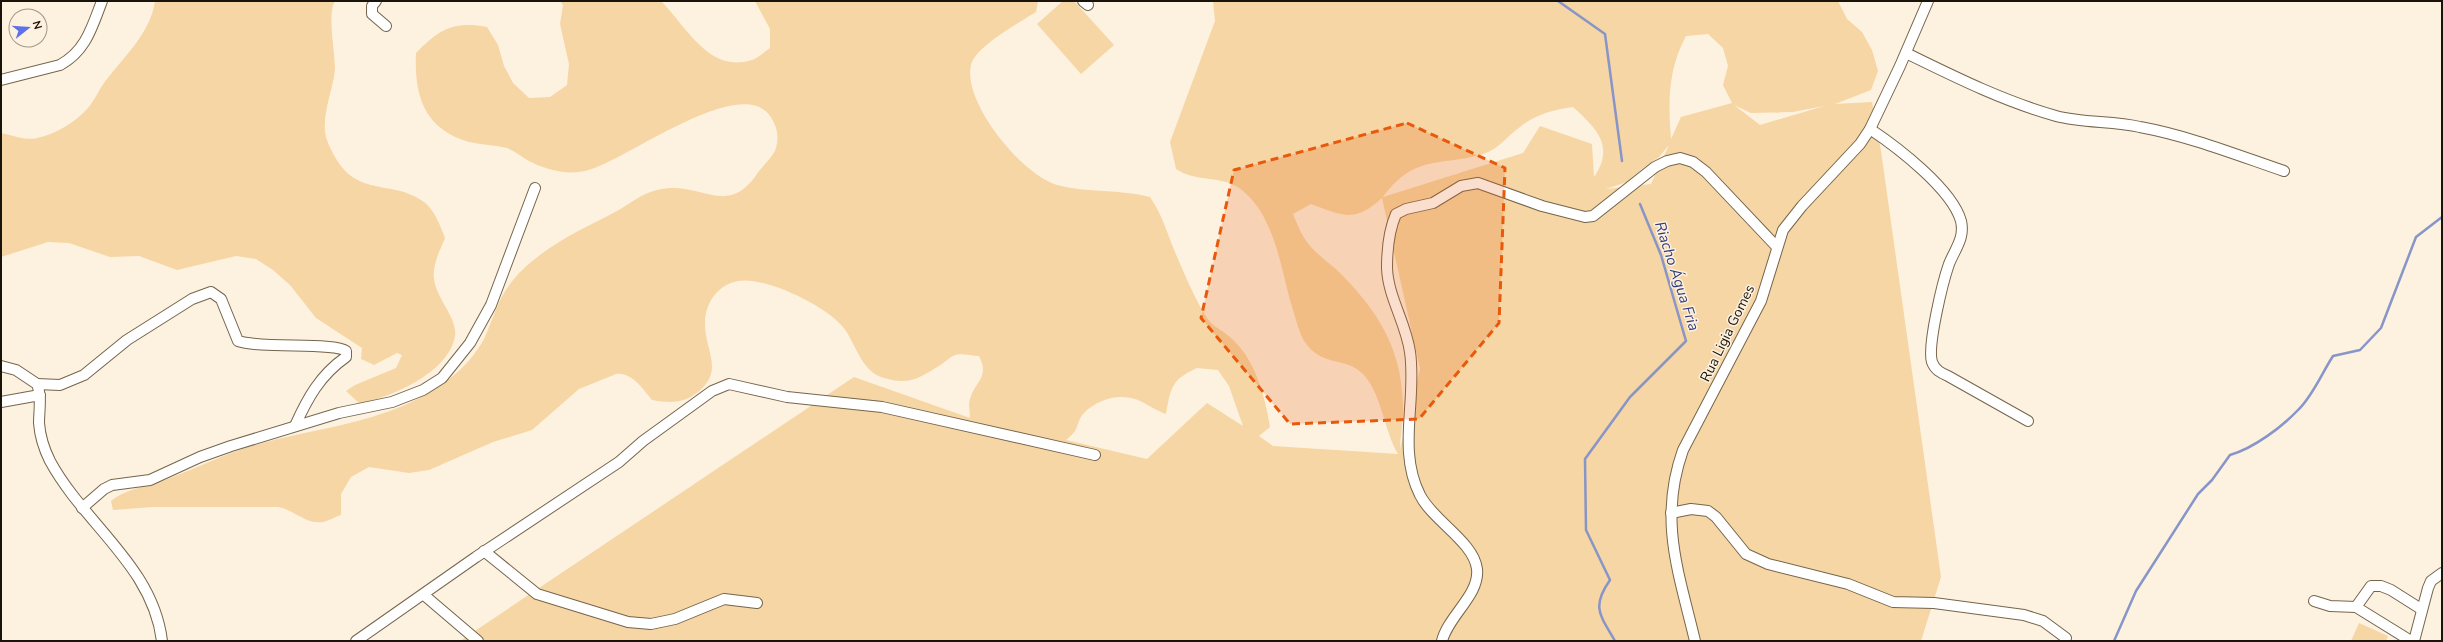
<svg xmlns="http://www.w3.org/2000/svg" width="2443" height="642" viewBox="0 0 2443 642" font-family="'Nunito Sans',sans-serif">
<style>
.green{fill:#f6d6a4;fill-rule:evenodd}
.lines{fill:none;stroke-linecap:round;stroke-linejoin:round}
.stream{stroke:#8795c8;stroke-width:2.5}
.minor-casing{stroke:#75654c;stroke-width:12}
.minor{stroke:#fff;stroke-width:10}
.marked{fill:#e8590c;fill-opacity:0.2;stroke:#e8590c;stroke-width:3;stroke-dasharray:8 5;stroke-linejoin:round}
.labels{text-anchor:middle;stroke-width:3;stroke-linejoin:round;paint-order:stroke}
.street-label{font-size:14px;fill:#191309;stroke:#fdf1e0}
.water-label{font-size:15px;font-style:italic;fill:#303b7a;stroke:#fdf1e0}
</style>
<rect width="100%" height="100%" fill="#fdf1e0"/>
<g class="green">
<path d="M155,1H335C327,13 335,52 335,69C333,90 323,111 325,132C326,140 331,150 335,157C358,198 393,179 424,202C435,211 440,225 445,238C440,250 432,266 434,279C436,298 458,319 455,336C449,373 392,396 360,404L346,391L355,385L396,368L402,355L397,353L374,365L361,359L362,348L316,318L290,285L273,270L256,259L236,256L177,270L139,256L110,257L69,243L48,242L1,257V133C11,135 27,141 37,138C56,134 74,123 87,109C94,102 98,91 104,83C123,57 150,35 155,1Z"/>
<path d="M560,1H661C686,26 709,74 752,60C758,58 764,52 770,48V29L755,1H1038L1036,12C1020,22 975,47 971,65C962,102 1022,175 1057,185C1087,193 1120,189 1150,197C1163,216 1166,231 1175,252C1183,271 1192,292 1202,310C1213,329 1216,325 1230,337C1255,358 1265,396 1270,427L1259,436L1273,446L1398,454C1384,431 1382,394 1363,374C1345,356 1322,368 1304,341C1299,332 1296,320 1293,310C1281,272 1276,218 1243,191C1223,174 1196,183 1176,169L1170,142L1215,21L1213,1H1838L1847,19L1862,32L1872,50L1878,71L1871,90L1835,104L1872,102L1881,151L1941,577L1921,641H460L854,377L970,418C970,412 968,404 970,399C975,381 990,378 979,356C972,356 961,353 955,355C950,357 946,361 942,364C921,377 910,386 884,378C861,372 856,343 843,327C826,306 765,276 738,281C717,285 704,304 705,326C706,352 724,371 698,392C683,404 669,403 652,400C643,389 632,372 616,374L579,389L532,430L493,442L429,470L409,473L369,467L351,477L341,494V515C335,517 328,521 323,522C306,525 293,509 278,507H153L113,510L111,501C127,488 151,486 170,478C200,467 228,452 259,444C309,430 360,425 407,404C439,389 467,370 484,339C492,322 497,302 508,287C524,263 553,245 578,231C591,224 605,218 617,211C631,203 641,194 657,190C701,179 727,221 759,171C764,165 771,158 775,151C779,140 778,130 773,121C747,66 623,164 585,171C565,175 547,170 529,161C522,157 515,151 507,148C495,145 482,145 469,142C424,129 414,96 416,53C440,29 453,21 487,27L498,45L504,66L513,83L529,98L550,97L567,85L569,64L560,24L563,5ZM1708,34L1723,48L1728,66L1723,85L1732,103L1681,117L1671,139C1668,102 1668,69 1686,36ZM1734,105L1751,113L1793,112L1824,106L1760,125ZM1573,107C1597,129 1615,146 1594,177L1592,144L1540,126L1523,153L1383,197C1416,153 1440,167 1483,154C1499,149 1507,136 1520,127C1536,114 1553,110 1573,107ZM1669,145L1651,184L1606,189L1627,182L1642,169L1659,157ZM1382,198L1420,369L1400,449C1400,435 1404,420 1403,406C1402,353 1382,317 1346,279C1333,264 1313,254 1303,236C1299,229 1296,221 1293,214L1311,204C1343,216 1355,223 1382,198ZM1197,368L1218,370L1229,386L1243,426L1207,403L1147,459L1066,440C1081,429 1075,423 1084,413C1098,399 1119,393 1138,400C1148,404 1156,411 1166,414C1171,387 1171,380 1197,368Z"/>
<path d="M1063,1H1074L1114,45L1081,74L1037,24Z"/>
<path d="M2359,623L2388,636L2386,641H2351Z"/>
</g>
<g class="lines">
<g class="stream">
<path d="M1558,1L1605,34L1622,161"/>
<path d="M1615,641C1600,615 1591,607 1610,580L1586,530L1585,459L1630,397L1686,341L1661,255L1640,204"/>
<path d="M2114,641L2136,591L2198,494L2212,480L2230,455C2254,448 2282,427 2299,409C2313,395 2322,373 2333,356L2360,350L2381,328L2416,237L2442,217"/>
</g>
<g class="minor-casing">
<g id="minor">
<path d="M376,1L372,6V14L386,26"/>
<path d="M1083,1L1088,5"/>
<path d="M1906,53C1955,77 2003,101 2056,116C2083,123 2112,121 2140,127C2189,136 2237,155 2284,171"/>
<path d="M1,80L60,65C86,51 92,27 102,1"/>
<path d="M1870,129C1897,147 1952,189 1961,221C1965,238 1955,249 1949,264C1943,281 1927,346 1932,362C1935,370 1941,373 1948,376L2028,421"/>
<path d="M1,366L16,370L37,384C42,396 39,411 39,423C40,437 44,449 50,461C84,524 153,566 162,641"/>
<path d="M37,384L60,385L84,375L127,340L192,299L211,292L221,299L238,341C261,349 334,342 346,351V357C320,375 307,399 295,426"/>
<path d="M1,402L40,395"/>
<path d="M82,508L104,489L112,485L150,480L200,457L231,446L339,413L392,402L423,390L442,378L470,343L491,305L535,188"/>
<path d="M1671,513L1691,509L1708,511L1716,517L1746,554L1768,564L1848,584L1893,602L1934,603L2024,615L2043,621L2066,638"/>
<path d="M484,551L537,594L628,622L651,624L675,619L724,599L757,603"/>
<path d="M424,595L478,641"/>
<path d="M2314,601L2330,606L2356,607L2371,586H2381L2391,590L2421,609"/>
<path d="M2356,607L2411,641"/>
<path d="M356,641L476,557L619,462L643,441L712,391L729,384L787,397L882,407L1095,455"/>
<path d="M1442,641C1448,616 1480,595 1477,569C1474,542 1432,520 1420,495C1397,450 1417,401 1410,352C1406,323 1388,297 1387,268C1387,251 1389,230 1396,214L1406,209L1433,203L1461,186L1478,183L1542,206L1585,217L1593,216L1655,167L1667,161L1680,158L1693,162L1706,172L1777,247"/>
<path d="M1695,641C1679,573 1658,520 1683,450L1761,301L1783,230L1802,206L1860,144L1870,129L1900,66L1928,1"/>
<path d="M2414,641L2428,588L2431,581L2442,573"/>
</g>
</g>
<use href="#minor" class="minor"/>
</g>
<path class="marked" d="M1407,123L1505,168L1499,323L1419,419L1290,424L1201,318L1234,170Z"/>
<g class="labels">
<g class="street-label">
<text transform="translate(1727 333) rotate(-64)" y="5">Rua Ligia Gomes</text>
</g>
<g class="water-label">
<text transform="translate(1677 276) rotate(72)" y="5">Riacho Água Fria</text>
</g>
</g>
<rect width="2443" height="642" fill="none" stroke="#191309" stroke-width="4"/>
<g transform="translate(28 28) rotate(73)"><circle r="19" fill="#fdf1e0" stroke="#a2988a"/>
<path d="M0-3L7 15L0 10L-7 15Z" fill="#5e71e8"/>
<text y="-6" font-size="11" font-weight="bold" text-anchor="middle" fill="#191309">N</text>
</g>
</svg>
